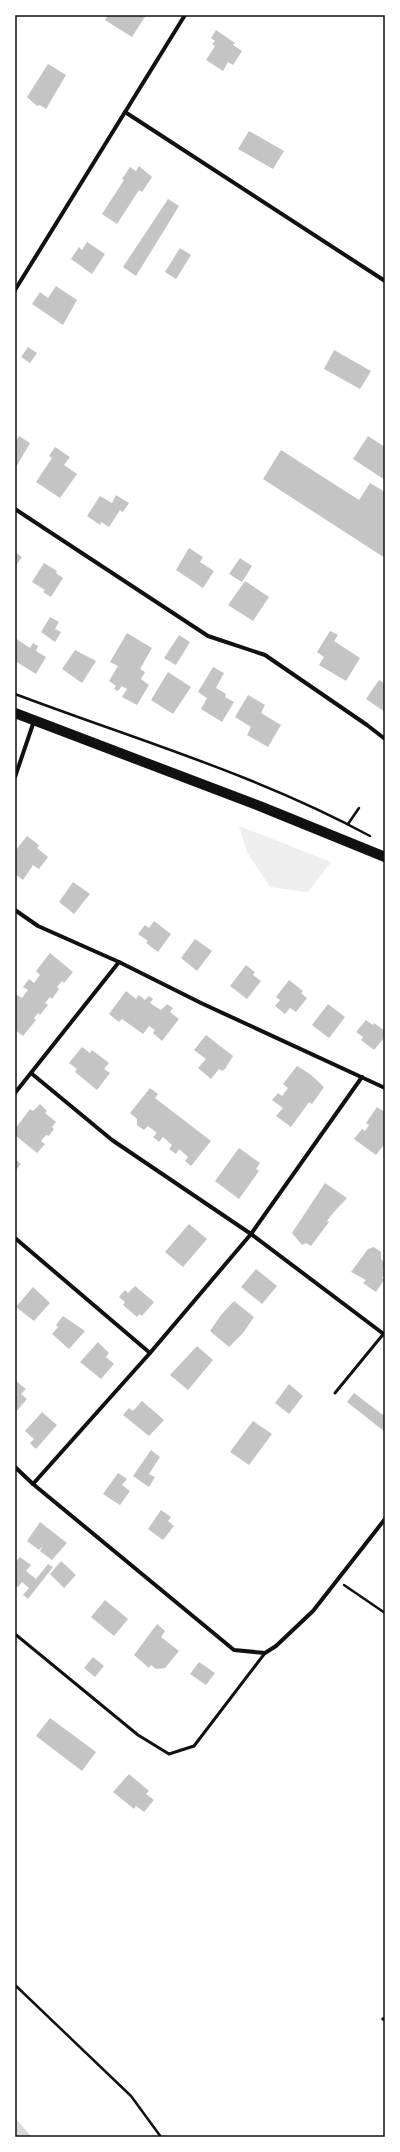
<svg xmlns="http://www.w3.org/2000/svg" width="400" height="2152" viewBox="0 0 400 2152" font-family="Figtree,sans-serif">
<style>
.green{fill:#eee}
.water{fill:#d9d9d9}
.building{fill:#c4c4c4}
.lines{fill:none;stroke-linecap:round;stroke-linejoin:round}
.path{stroke:#111;stroke-width:2.5}
.service{stroke:#111;stroke-width:3}
.pedestrian{stroke:#111;stroke-width:3.5}
.minor{stroke:#111;stroke-width:4}
.primary{stroke:#111;stroke-width:10}
.neatline{fill:none;stroke:#111;stroke-width:1.5}
</style>
<rect width="100%" height="100%" fill="#fff"/>
<path class="green" d="M239,826L331,862L308,892L270,887L247,852Z"/>
<path class="water" d="M15,2118L32,2137H15Z"/>
<g class="building">
<path d="M108,15H146L132,37L105,20Z"/>
<path d="M216,30L235,43L233,45L242,51L233,65L228,62L223,71L206,60L215,46L212,44L215,41L211,38Z"/>
<path d="M48,64L66,75L46,109L40,105L37,106L27,97Z"/>
<path d="M249,131L284,151L273,169L238,149Z"/>
<path d="M139,166L152,177L142,192L139,190L117,224L102,214L124,180L122,179L130,167L136,171Z"/>
<path d="M168,199L179,206L136,276L123,267Z"/>
<path d="M87,242L105,254L92,274L71,259L79,247L82,250Z"/>
<path d="M180,248L191,255L176,279L165,272Z"/>
<path d="M56,286L77,300L63,325L32,304L40,292L48,298Z"/>
<path d="M28,347L37,353L30,363L21,357Z"/>
<path d="M334,350L371,371L360,389L324,369Z"/>
<path d="M19,436L30,443L15,469V443Z"/>
<path d="M368,436L385,447V480L353,459Z"/>
<path d="M55,447L70,457L64,465L77,474L60,498L36,482L52,458L49,456Z"/>
<path d="M281,450L359,500L370,483L385,492V558L263,479Z"/>
<path d="M116,495L129,503L123,512L120,510L109,527L101,522L100,525L87,516L100,496L112,503Z"/>
<path d="M189,548L203,557L200,562L214,571L203,588L176,570Z"/>
<path d="M15,552L22,557L15,567Z"/>
<path d="M240,558L252,566L242,582L229,574Z"/>
<path d="M44,563L57,571L56,573L63,578L51,597L43,592L45,590L32,582Z"/>
<path d="M245,581L269,597L253,621L228,605Z"/>
<path d="M50,617L59,622L55,629L61,632L55,642L41,632Z"/>
<path d="M330,631L338,635L334,641L360,658L346,681L319,665L324,657L317,652Z"/>
<path d="M127,633L152,648L140,669L145,672L141,679L149,685L137,705L122,697L127,689L122,686L118,691L114,689L116,686L109,681L118,666L110,662Z"/>
<path d="M179,635L190,642L176,665L164,658Z"/>
<path d="M15,638L30,648L33,643L38,646L36,651L46,657L36,674L15,661Z"/>
<path d="M75,650L96,661L82,683L62,669Z"/>
<path d="M213,667L224,673L216,688L226,694L225,697L234,702L222,722L201,709L207,698L198,692Z"/>
<path d="M168,672L191,687L173,714L151,700Z"/>
<path d="M379,680L385,684V712L366,699Z"/>
<path d="M248,695L265,705L261,713L281,725L268,747L247,735L251,727L235,717Z"/>
<path d="M27,836L39,845L37,848L48,857L39,869L33,865L23,880L15,874V851Z"/>
<path d="M73,882L90,894L74,914L59,902Z"/>
<path d="M154,921L171,934L158,952L146,943L148,941L138,934L145,925L149,928Z"/>
<path d="M195,939L212,951L197,971L181,958Z"/>
<path d="M50,953L73,972L64,983L62,981L57,987L59,989L52,999L50,997L45,1003L48,1005L40,1015L38,1013L34,1018L36,1020L23,1036L15,1030V998L17,995L22,998L28,990L23,987L29,979L34,983L40,975L36,971Z"/>
<path d="M246,965L255,972L253,975L261,981L247,999L230,986Z"/>
<path d="M289,980L303,991L301,993L307,998L296,1012L290,1008L285,1014L275,1006L280,1000L276,997Z"/>
<path d="M126,991L136,999L139,995L145,1000L149,996L153,999L150,1003L161,1010L167,1004L173,1008L170,1012L179,1019L162,1041L153,1033L155,1030L149,1026L143,1034L122,1019L119,1022L109,1014Z"/>
<path d="M328,1004L345,1017L329,1038L312,1025Z"/>
<path d="M366,1020L373,1025L374,1023L385,1031V1037L374,1050L361,1040L363,1037L356,1032Z"/>
<path d="M206,1035L233,1056L225,1069L222,1071L219,1069L211,1079L198,1068L206,1059L194,1050Z"/>
<path d="M82,1047L90,1053L92,1050L109,1063L104,1069L110,1073L97,1090L75,1072L77,1069L69,1063Z"/>
<path d="M297,1066L310,1074L324,1087L312,1104L309,1102L291,1127L276,1116L283,1108L272,1100L278,1093L282,1096L288,1088L283,1084Z"/>
<path d="M150,1088L158,1094L155,1098L211,1141L191,1166L185,1161L188,1157L179,1149L176,1154L169,1149L172,1145L163,1137L159,1142L153,1137L157,1133L148,1126L144,1130L137,1125V1119L130,1113Z"/>
<path d="M40,1104L47,1111L45,1113L56,1122L52,1127L54,1129L49,1136L46,1135L41,1141L45,1144L37,1153L15,1135V1129L30,1109L33,1111Z"/>
<path d="M377,1107L385,1112V1146H383L376,1155L354,1139L362,1129L365,1131L369,1125L366,1123Z"/>
<path d="M239,1148L260,1163L256,1169L259,1171L239,1199L215,1181Z"/>
<path d="M15,1159L21,1164L15,1171Z"/>
<path d="M325,1183L347,1198L333,1213L327,1221L329,1222L311,1246L306,1243L302,1245L292,1233Z"/>
<path d="M189,1224L207,1239L183,1267L165,1252Z"/>
<path d="M374,1247L381,1252V1259L385,1263L383,1269L384,1274L382,1278L384,1280L376,1292L363,1283L366,1280L351,1272L368,1249Z"/>
<path d="M256,1269L277,1286L262,1304L241,1287Z"/>
<path d="M135,1286L154,1302L142,1316L139,1314L137,1317L123,1305L125,1302L119,1297L125,1290L128,1293Z"/>
<path d="M33,1287L50,1303L34,1321L16,1307Z"/>
<path d="M234,1301L254,1317L243,1333L229,1347L210,1331L221,1315Z"/>
<path d="M63,1316L85,1331L69,1349L52,1334L58,1327L56,1325Z"/>
<path d="M98,1342L109,1353L106,1357L114,1364L101,1379L80,1362Z"/>
<path d="M197,1346L213,1360L188,1390L170,1375Z"/>
<path d="M16,1381L26,1389L21,1394L27,1399L15,1413Z"/>
<path d="M289,1384L303,1396L289,1414L275,1403Z"/>
<path d="M354,1393L383,1415L385,1412V1432L347,1402Z"/>
<path d="M142,1401L164,1420L149,1436L123,1415L129,1408L133,1411Z"/>
<path d="M42,1412L57,1425L36,1449L30,1443L34,1439L25,1431Z"/>
<path d="M253,1421L272,1434L249,1465L230,1452Z"/>
<path d="M151,1450L160,1457L149,1474L155,1477L149,1487L133,1476Z"/>
<path d="M118,1473L127,1479L122,1485L130,1491L120,1505L103,1494Z"/>
<path d="M161,1510L171,1517L168,1521L174,1526L163,1540L148,1529Z"/>
<path d="M40,1522L67,1543L52,1560L40,1551L43,1546L39,1550L27,1541Z"/>
<path d="M20,1557L31,1565L26,1571L36,1579L48,1564L53,1567L28,1599L23,1595L29,1588L22,1582L18,1587L15,1585V1570L17,1567L15,1562Z"/>
<path d="M61,1561L76,1575L64,1588L50,1574Z"/>
<path d="M105,1600L128,1619L114,1636L91,1617Z"/>
<path d="M157,1624L165,1631L161,1637L179,1651L165,1668L156,1669L151,1665L149,1668L134,1655Z"/>
<path d="M93,1657L104,1666L95,1677L84,1668Z"/>
<path d="M199,1662L215,1673L206,1685L190,1674Z"/>
<path d="M50,1718L96,1752L82,1771L36,1736Z"/>
<path d="M129,1774L149,1791L146,1794L154,1800L144,1812L136,1806L134,1809L113,1792Z"/>
</g>
<g class="lines">
<g class="path">
<path d="M15,694C134,739 258,775 370,836"/>
<path d="M348,824L359,808"/>
<path d="M344,1585L385,1613"/>
<path d="M15,1985L131,2096L161,2137"/>
</g>
<g class="service">
<path d="M335,1393L385,1332"/>
<path d="M15,1634L138,1735L169,1754L194,1746L265,1653"/>
</g>
<path class="pedestrian" d="M383,2019H385"/>
<g class="minor">
<path d="M125,112L385,281"/>
<path d="M15,290L185,15"/>
<path d="M15,509L208,636L265,655L367,725L385,739"/>
<path d="M15,777L34,721"/>
<path d="M15,910L38,926L119,962L201,1003L385,1088"/>
<path d="M31,1073L112,1140L251,1234L385,1335"/>
<path d="M15,1093L119,962"/>
<path d="M15,1238L150,1353"/>
<path d="M15,1467L33,1484L234,1650L265,1653L276,1646L313,1611L385,1519"/>
<path d="M33,1484L150,1353L251,1234L362,1077"/>
</g>
<path class="primary" d="M15,713L262,807L385,857"/>
</g>
<rect width="400" height="2152" fill="none" stroke="#ffffff" stroke-width="32"/>
<rect x="16" y="16" width="368" height="2120" class="neatline"/>
</svg>
